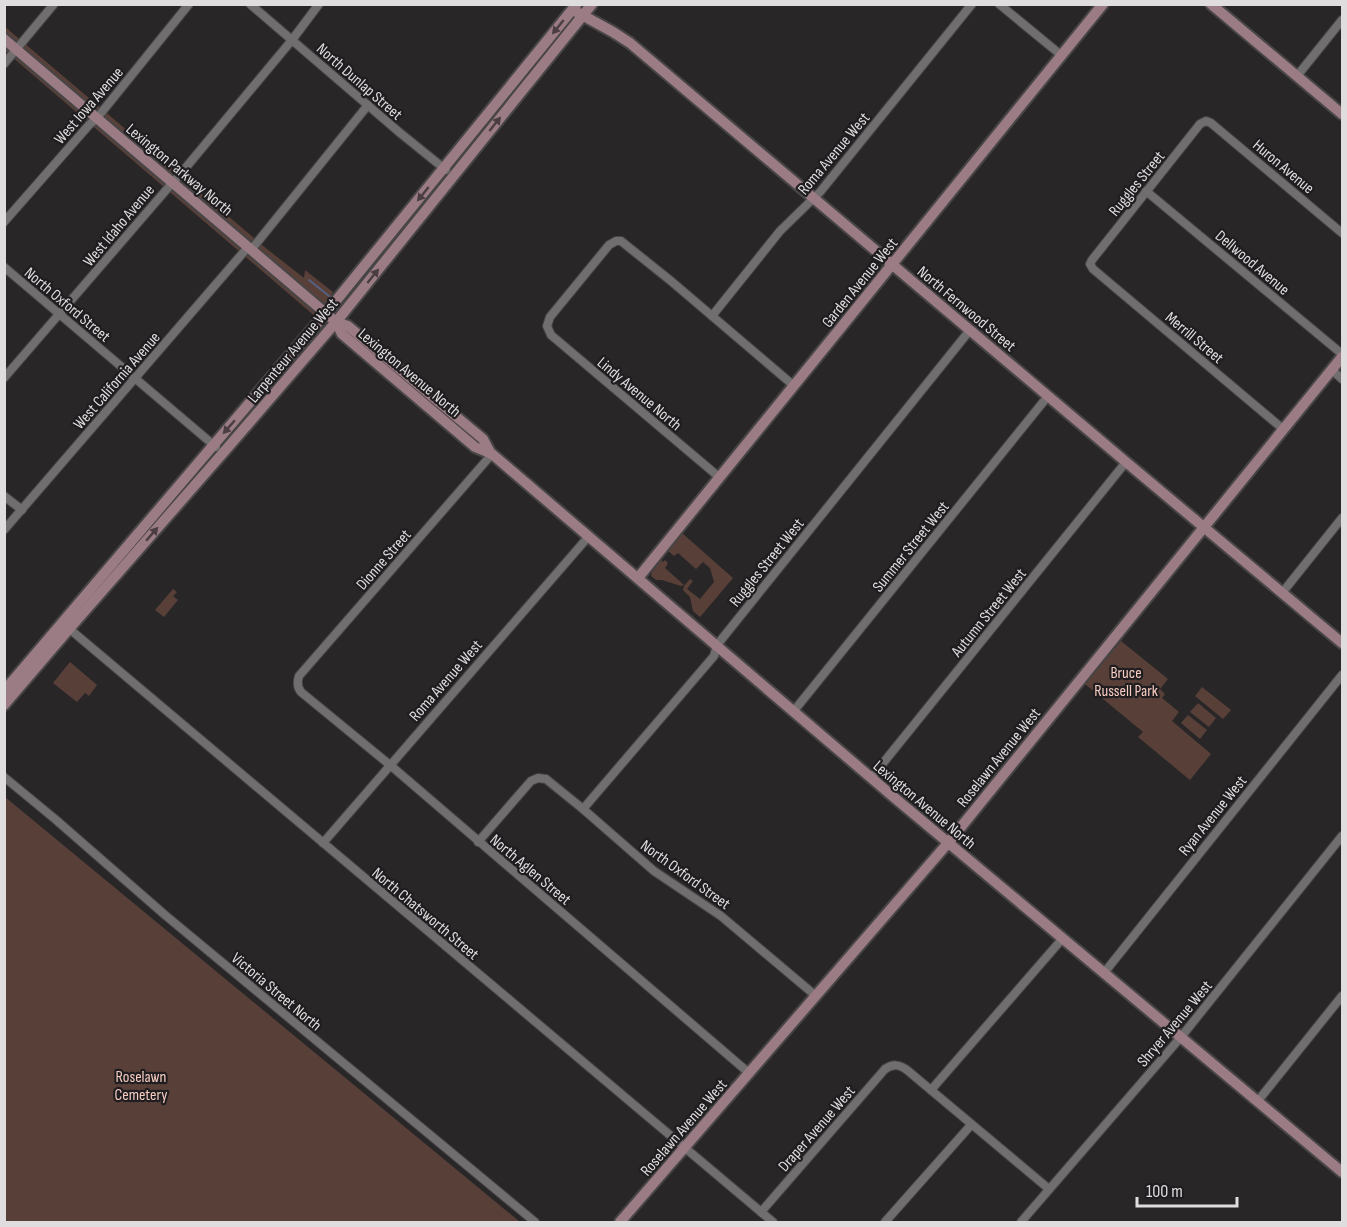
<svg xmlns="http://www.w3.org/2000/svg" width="1347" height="1227" viewBox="0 0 1347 1227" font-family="'Sofia Sans Condensed',sans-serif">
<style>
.green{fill:#584039}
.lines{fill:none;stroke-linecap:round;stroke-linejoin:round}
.stream{stroke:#566283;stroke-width:2}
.street-casing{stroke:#474546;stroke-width:10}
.secondary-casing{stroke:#474546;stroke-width:14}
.street{stroke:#716e70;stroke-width:8}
.secondary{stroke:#9b7c84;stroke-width:10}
.oneway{fill:#4a3e42}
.labels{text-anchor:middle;stroke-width:4.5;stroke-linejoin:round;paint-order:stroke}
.street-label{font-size:16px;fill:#dfddde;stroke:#1f1d1f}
.park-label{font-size:16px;fill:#f7ccc1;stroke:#1f1d1f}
</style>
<rect width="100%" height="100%" fill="#292628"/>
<g class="green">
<path d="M4,26L267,249L304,278L305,270L333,292L330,299L339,308L324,324L5,51Z"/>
<path d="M682,533L733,578L700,617L693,611L690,597L683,590L684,586L690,579L693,581L687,589L700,599L714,582L710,568L703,562L696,569L678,553L674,556L668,551Z"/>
<path d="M661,560L663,562L665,560L668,563L665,568L684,585L681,586L662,580H656L651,576L652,572Z"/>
<path d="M173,589L177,592L173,596L178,600L164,617L155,610Z"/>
<path d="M1121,641L1168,679L1160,689L1165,694L1162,698L1179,712L1172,721L1211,754L1190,780L1138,737L1143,732L1085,684Z"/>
<path d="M70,662L97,685L89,696L85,693L77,702L53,683Z"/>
<path d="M1202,687L1231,710L1223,719L1195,696Z"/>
<path d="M1198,703L1216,718L1209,727L1190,712Z"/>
<path d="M1188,715L1207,730L1200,739L1181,723Z"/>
<path d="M4,797H5L520,1222H5Z"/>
</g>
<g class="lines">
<path class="stream" d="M309,280L329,296"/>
<g class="street-casing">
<g id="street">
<path d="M250,4L399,132L446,170"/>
<path d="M999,4L1061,55"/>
<path d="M4,64L54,4"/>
<path d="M1297,76L1342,20"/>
<path d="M1146,191L1342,354"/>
<path d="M4,222L89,125L97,118L189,4"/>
<path d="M251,250L368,105"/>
<path d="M4,267L216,447"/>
<path d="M712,316L780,231L820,192L972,4"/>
<path d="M1332,370L1342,379"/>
<path d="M4,378L167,189L178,177L292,40L319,4"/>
<path d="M1283,429L1093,269L1090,264L1092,260L1200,124L1206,121L1211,123L1342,233"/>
<path d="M492,454L299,676C297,682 297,687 301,692L390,765L749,1073"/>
<path d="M719,477L551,335L547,326L550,317L609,245L616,241H621L671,281L793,385"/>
<path d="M4,496L22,510"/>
<path d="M4,530L248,247"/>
<path d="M1282,593L1342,518"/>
<path d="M66,626L773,1222"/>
<path d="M793,712L1048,396"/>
<path d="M4,777L55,819L165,915L535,1222"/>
<path d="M871,778L1126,462"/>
<path d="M583,809L714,656L717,645L970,330"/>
<path d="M478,842L531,781L538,778L546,779L583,809L654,871L721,916L816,996"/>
<path d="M323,843L589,536"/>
<path d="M1104,973L1342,675"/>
<path d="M931,1090L1063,938"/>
<path d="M1257,1102L1342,996"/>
<path d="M761,1212L885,1069C893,1064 899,1064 907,1070L1049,1189"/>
<path d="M885,1222L971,1125"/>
<path d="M1021,1222L1181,1037L1342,836"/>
</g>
</g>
<g class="secondary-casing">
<g id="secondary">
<path d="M1211,4L1342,114"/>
<path d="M573,10L613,32L630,43L1126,462L1342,643"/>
<path d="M4,39L336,322L348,326L483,439L491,454"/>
<path d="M336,322L342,334L475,447L492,454L896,799L1342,1172"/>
<path d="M638,578L1103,4"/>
<path d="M4,691L326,313L576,5"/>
<path d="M4,705L69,629L223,453L336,322L592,4"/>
<path d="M620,1222L948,843L1342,357"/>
</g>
</g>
<use href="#street" class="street"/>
<use href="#secondary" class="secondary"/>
</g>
<defs><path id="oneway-solid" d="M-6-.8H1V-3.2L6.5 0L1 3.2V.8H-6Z" transform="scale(1.5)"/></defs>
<g class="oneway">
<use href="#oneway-solid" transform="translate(558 27) rotate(129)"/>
<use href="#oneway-solid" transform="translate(495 124) rotate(-51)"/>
<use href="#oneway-solid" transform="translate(423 194) rotate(129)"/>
<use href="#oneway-solid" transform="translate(373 276) rotate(-51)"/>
<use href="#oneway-solid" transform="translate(229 427) rotate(131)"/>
<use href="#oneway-solid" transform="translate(152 534) rotate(-49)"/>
</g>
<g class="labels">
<g class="street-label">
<text transform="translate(360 81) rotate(41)" y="6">North Dunlap Street</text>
<text transform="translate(88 105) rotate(-49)" y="6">West Iowa Avenue</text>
<text transform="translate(833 153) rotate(-50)" y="6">Roma Avenue West</text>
<text transform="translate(1284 166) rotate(40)" y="6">Huron Avenue</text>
<text transform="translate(180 169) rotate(40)" y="6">Lexington Parkway North</text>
<text transform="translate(1136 183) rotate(-51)" y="6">Ruggles Street</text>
<text transform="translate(118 225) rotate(-50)" y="6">West Idaho Avenue</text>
<text transform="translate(1253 262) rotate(40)" y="6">Dellwood Avenue</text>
<text transform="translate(859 282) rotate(-51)" y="6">Garden Avenue West</text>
<text transform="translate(68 304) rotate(40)" y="6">North Oxford Street</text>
<text transform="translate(967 308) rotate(40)" y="6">North Fernwood Street</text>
<text transform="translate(1195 337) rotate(40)" y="6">Merrill Street</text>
<text transform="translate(292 350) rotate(-50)" y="6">Larpenteur Avenue West</text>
<text transform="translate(410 372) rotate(40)" y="6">Lexington Avenue North</text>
<text transform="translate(116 380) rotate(-49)" y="6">West California Avenue</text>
<text transform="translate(640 393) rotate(40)" y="6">Lindy Avenue North</text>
<text transform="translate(910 546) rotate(-51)" y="6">Summer Street West</text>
<text transform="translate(383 559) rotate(-49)" y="6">Dionne Street</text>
<text transform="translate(766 562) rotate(-51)" y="6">Ruggles Street West</text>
<text transform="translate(988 612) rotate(-51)" y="6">Autumn Street West</text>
<text transform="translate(445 680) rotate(-49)" y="6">Roma Avenue West</text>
<text transform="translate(998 757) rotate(-51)" y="6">Roselawn Avenue West</text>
<text transform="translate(925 804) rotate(40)" y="6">Lexington Avenue North</text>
<text transform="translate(1212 815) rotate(-51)" y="6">Ryan Avenue West</text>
<text transform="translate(531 869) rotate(40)" y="6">North Aglen Street</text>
<text transform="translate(686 874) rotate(36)" y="6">North Oxford Street</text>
<text transform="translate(426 913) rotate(40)" y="6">North Chatsworth Street</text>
<text transform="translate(277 991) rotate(40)" y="6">Victoria Street North</text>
<text transform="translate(1174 1023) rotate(-50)" y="6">Shryer Avenue West</text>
<text transform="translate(683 1127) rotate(-49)" y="6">Roselawn Avenue West</text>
<text transform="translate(816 1128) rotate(-49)" y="6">Draper Avenue West</text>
</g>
<g class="park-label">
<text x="1126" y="678">Bruce<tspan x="1126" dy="18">Russell Park</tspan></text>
<text x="141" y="1082">Roselawn<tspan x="141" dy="18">Cemetery</tspan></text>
</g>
</g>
<rect width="1347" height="1227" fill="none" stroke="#dfddde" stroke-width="12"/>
<path d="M1137 1197v9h100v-9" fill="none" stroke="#dfddde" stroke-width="3"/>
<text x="1146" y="1197" font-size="18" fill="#dfddde" stroke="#1f1d1f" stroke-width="4.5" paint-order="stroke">100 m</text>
</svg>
